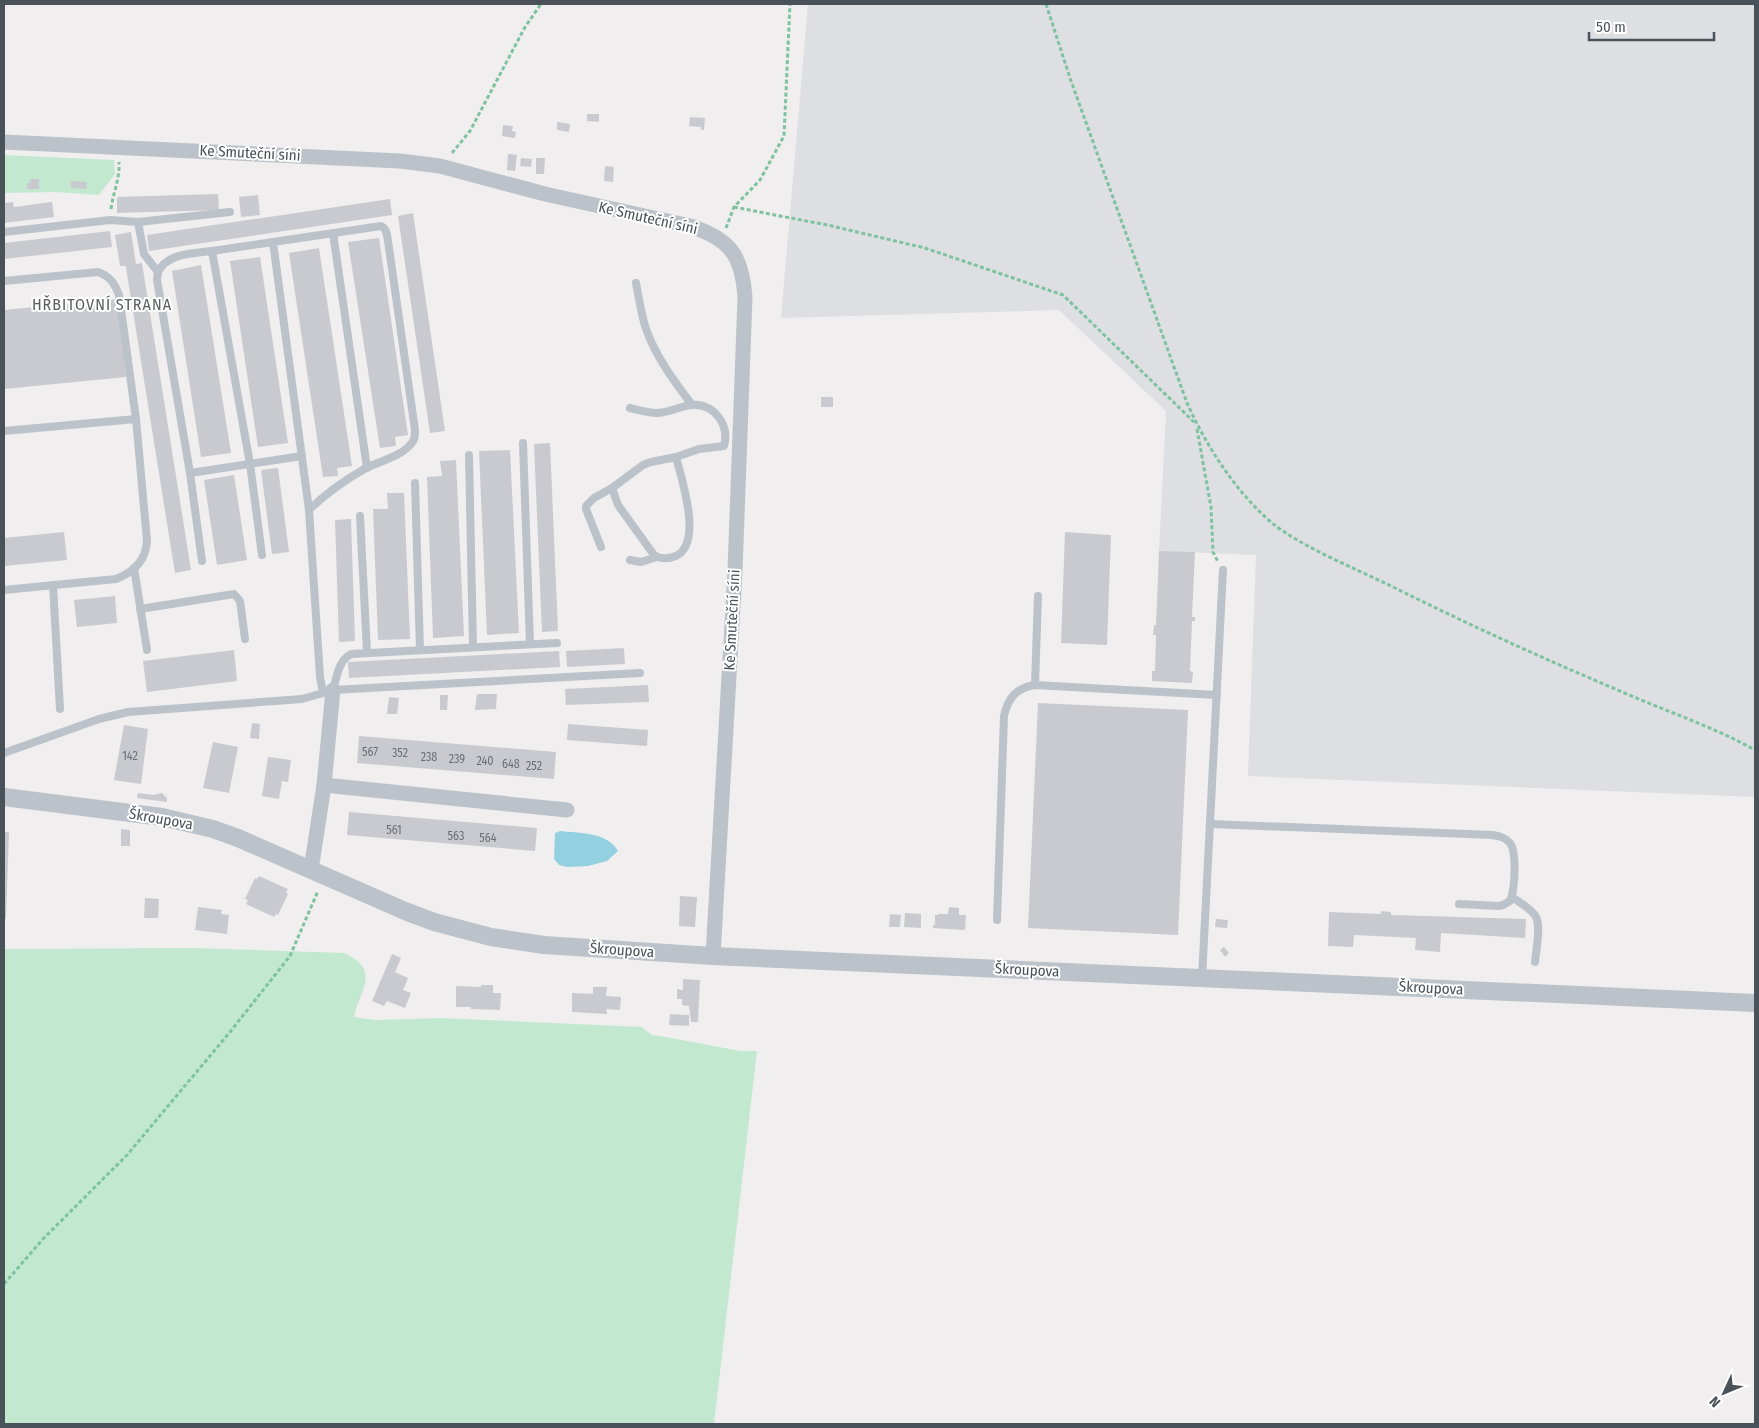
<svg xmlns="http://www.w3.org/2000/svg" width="1759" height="1428" viewBox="0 0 1759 1428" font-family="'Fira Sans Condensed',sans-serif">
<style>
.airport{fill:#dddfe2}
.green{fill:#c2e9d0}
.water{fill:#94d1e0}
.building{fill:#c9cad0}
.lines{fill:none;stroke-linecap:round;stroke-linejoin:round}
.path{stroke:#7ec2a0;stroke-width:3;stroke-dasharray:4 2.5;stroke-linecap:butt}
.service{stroke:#bbc2c9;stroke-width:8}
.minor{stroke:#bbc2c9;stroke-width:15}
.tertiary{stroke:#bbc2c9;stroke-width:18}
.labels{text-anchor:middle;stroke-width:4;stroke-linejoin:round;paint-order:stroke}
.number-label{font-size:12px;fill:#696f77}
.street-label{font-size:15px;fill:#495159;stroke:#fff}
.neighbourhood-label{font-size:16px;letter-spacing:1px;fill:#5b5e62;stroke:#fff}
</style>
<rect width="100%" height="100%" fill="#f0eeee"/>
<path class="airport" d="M808,4H1755V797L1248,776L1256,555L1159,551L1166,411L1059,310L781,318Z"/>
<g class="green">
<path d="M4,155L114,160L115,174L99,195L55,192L4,193Z"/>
<path d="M193,948L344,953C382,970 360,989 354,1017L375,1020L441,1018L642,1027L652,1035L666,1037L740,1051H757L714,1424H4V949Z"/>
</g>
<path class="water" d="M560,831C578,833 608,832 618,851L607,861L588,866L567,867L559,865L554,859L555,833Z"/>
<g class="building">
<path d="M587,114H599V122L587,121Z"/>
<path d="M690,117L705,118L704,130H701V127L689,126Z"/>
<path d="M557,122L570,124L569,132L557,130Z"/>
<path d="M503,125L513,126L512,131L516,132L515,138L502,136Z"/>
<path d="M508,154L517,155L515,171L507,170Z"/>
<path d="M521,158L532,159L531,167L520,166Z"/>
<path d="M536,158H545L544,174H536Z"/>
<path d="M605,166L614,167L613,182L604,181Z"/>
<path d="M30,179H39V189H27V183H30Z"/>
<path d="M71,181L87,182L86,189L71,188Z"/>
<path d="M218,194L219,210L117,213V197Z"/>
<path d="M258,195L260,215L241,217L239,197Z"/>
<path d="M390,199L392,215L149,251L147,235Z"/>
<path d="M13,202L14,207L52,202L54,217L4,223V203Z"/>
<path d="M413,213L445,431L430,433L398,216Z"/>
<path d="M110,231L112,247L4,259V243Z"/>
<path d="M131,232L136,264L142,263L191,570L175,573L127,274L126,266H120L115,235Z"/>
<path d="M379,238L408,435L395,437L396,446L380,448L348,242Z"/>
<path d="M319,248L352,466L337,468L338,476L323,477L289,253Z"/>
<path d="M260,257L288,443L258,447L230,261Z"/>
<path d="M201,265L231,453L201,457L172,271Z"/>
<path d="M118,299L126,377L4,389V310Z"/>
<rect x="821" y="397" width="12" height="10"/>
<path d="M550,443L558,631L542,632L534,444Z"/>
<path d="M510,450L519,633L487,635L479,451Z"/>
<path d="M456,460L464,636L433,638L427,477L442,476L440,461Z"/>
<path d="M278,468L289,552L272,554L261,470Z"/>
<path d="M234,475L247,560L217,565L204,480Z"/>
<path d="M387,493H404L410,639L378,640L373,509H388Z"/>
<path d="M351,519L355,641L339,642L335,520Z"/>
<path d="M64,532L67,560L4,566V538Z"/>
<path d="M1065,532L1111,535L1107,645L1061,643Z"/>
<path d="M1159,551L1195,552L1192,617H1195V621H1192L1190,671L1193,672L1192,683L1152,681V671H1155L1156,635H1153L1154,625H1156Z"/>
<path d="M115,596L117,623L77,627L74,600Z"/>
<path d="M624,648L625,664L567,667L566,651Z"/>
<path d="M234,650L237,681L147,692L143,661Z"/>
<path d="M559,651L560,667L349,678L348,662Z"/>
<path d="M648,685L649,702L566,705L565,689Z"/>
<path d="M477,694H497L496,709L475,710Z"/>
<path d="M440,695H448L447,710H440Z"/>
<path d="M389,697L399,698L397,714H387Z"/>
<path d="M1038,703L1188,710L1178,935L1028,928Z"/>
<path d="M252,723L260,724L259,739L250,738Z"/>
<path d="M568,724L648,730L647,746L567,740Z"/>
<path d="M124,725L148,729L141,784L114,780Z"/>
<path d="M359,736L556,752L554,779L357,763Z"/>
<path d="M213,742L238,747L229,793L203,788Z"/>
<path d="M268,757L291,760L288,782L282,781L279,799L262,796Z"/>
<path d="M138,793L154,795L162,793L167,798V802L137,798Z"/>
<path d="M349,812L537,828L535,851L347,835Z"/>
<path d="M121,829L130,830V846H121Z"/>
<path d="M4,832H9L6,919H4Z"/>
<path d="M259,876L288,889L286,892L288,894L278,915L276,914L274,917L246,904L248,900L245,899L255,878L257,879Z"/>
<path d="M680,896L697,897L695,927L679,926Z"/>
<path d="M145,898L159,899L158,918H144Z"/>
<path d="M198,907L222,910L221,914L229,915L227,934L195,930Z"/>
<path d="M949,907L959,908V915H966L965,930L933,928V925H935V915H938V914H948Z"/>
<path d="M1381,911L1391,912V915L1526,919L1525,938L1441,933L1440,952L1415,950L1416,938L1354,935L1353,947L1328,946L1329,912L1381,914Z"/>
<path d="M905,913L921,914V928L904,927Z"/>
<path d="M890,914L901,915L900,927H889Z"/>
<path d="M1216,919L1228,920L1227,928L1215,927Z"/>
<path d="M1224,947L1229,953L1225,957L1220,950Z"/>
<path d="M392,954L401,958L395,972L408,978L403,990L411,993L405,1008L387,1001L384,1006L372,1001Z"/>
<path d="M683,979L700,980L698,1022H691L689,1006L682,1005V999H677V989L683,990Z"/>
<path d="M481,985H493V993H501L500,1010L471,1009V1007H456V986L481,987Z"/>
<path d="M593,987H607L606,996L621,997L620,1010L606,1009L607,1014L572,1012V993L593,994Z"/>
<path d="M670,1014L689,1015V1026L669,1025Z"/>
</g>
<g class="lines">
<g class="path">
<path d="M1046,4L1070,78L1187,403C1207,447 1235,491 1272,523C1302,547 1354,568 1389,585C1465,623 1542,658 1620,691C1665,711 1712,726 1755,750"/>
<path d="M452,153L470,131L525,27L541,4"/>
<path d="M734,207L832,226L925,248L1063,295L1195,423"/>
<path d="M111,209C113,193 120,179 119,162"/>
<path d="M726,228L734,207L760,180L784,136L790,4"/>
<path d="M1197,429L1211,507L1213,552L1218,562"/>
<path d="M4,1284L43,1239L127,1155L230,1032L290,956L318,891"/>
</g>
<g class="service">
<path d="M138,222L230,212"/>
<path d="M4,232L110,220L138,222L144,254L158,272L157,280L190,473L302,456"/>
<path d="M333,233L367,468"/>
<path d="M158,272C167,253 194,253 212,251"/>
<path d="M4,281L98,272C110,276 115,284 119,295L136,419"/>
<path d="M636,283C639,298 641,314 646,329C656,357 674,381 692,405"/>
<path d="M4,431L136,419L147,541C146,560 134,572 116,579L4,590"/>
<path d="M523,443L530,644"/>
<path d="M469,455L473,647"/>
<path d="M190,473L202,561"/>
<path d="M415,483L420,650"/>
<path d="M612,488L618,505L654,555C661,560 668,559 676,556C703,543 682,480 676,457"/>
<path d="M309,510C326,493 345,480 366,468C380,461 400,457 411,444C415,440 415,435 415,430L388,241C387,235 387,229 381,226L273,242L309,510L320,677L323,693L333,690L640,673"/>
<path d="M360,516L367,652"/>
<path d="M601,547L586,509V506L594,498L612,488L643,465L651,462L676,457L699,449L724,446C730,425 714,403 691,405C680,406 669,413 657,413C648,413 639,410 630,408"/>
<path d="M262,555L250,464L212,251L273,242"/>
<path d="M630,560L641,562L657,557"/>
<path d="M134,568L147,650"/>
<path d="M53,585L60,709"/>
<path d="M140,609L234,594L240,601L245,639"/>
<path d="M1035,685L1038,596"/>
<path d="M333,690C337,677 338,661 351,654L557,643"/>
<path d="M4,753L99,719L128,712L302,699L323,693"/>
<path d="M1210,824L1492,835C1499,836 1505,837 1510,843C1517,852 1515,890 1510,901L1503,905L1499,906L1459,904"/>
<path d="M1512,897C1519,902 1532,909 1536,917C1541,927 1536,951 1535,962"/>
<path d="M997,920L1004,716C1008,698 1016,688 1035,685L1217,695"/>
<path d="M1202,978L1223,570"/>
</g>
<g class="minor">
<path d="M4,142L400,161L440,166L545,194L690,226C730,239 742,255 745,297L735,571L713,956"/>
<path d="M324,785L567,810"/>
<path d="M311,870L324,785L333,690"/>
</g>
<path class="tertiary" d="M4,797L162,817L213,829L238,838L405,911L434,922L491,937L544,945L713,956L1755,1003"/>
</g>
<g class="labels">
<g class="number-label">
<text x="370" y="756">567</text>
<text x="400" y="757">352</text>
<text x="130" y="760">142</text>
<text x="429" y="761">238</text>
<text x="457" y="763">239</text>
<text x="485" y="765">240</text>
<text x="511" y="768">648</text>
<text x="534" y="770">252</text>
<text x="394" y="834">561</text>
<text x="456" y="840">563</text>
<text x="488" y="842">564</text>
</g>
<g class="street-label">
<text transform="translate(250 153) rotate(3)" y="5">Ke Smuteční síni</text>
<text transform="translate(648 218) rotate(13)" y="5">Ke Smuteční síni</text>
<text transform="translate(732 620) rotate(-87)" y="5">Ke Smuteční síni</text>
<text transform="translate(161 819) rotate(10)" y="5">Škroupova</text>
<text transform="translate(622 950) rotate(4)" y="5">Škroupova</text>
<text transform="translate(1027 970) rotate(3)" y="5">Škroupova</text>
<text transform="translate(1431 988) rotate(3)" y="5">Škroupova</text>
</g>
<g class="neighbourhood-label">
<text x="102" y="310">HŘBITOVNÍ STRANA</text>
</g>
</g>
<rect width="1759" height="1428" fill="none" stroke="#495159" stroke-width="10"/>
<g transform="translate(1724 1393) rotate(226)" stroke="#ffffff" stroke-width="4" paint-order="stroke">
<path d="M0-4L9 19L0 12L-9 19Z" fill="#495159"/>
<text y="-8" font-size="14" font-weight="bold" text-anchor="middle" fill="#495159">N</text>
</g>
<path d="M1589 32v8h125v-8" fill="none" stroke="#495159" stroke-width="2.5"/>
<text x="1596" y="32" font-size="15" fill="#495159" stroke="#ffffff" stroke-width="4" paint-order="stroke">50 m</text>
</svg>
